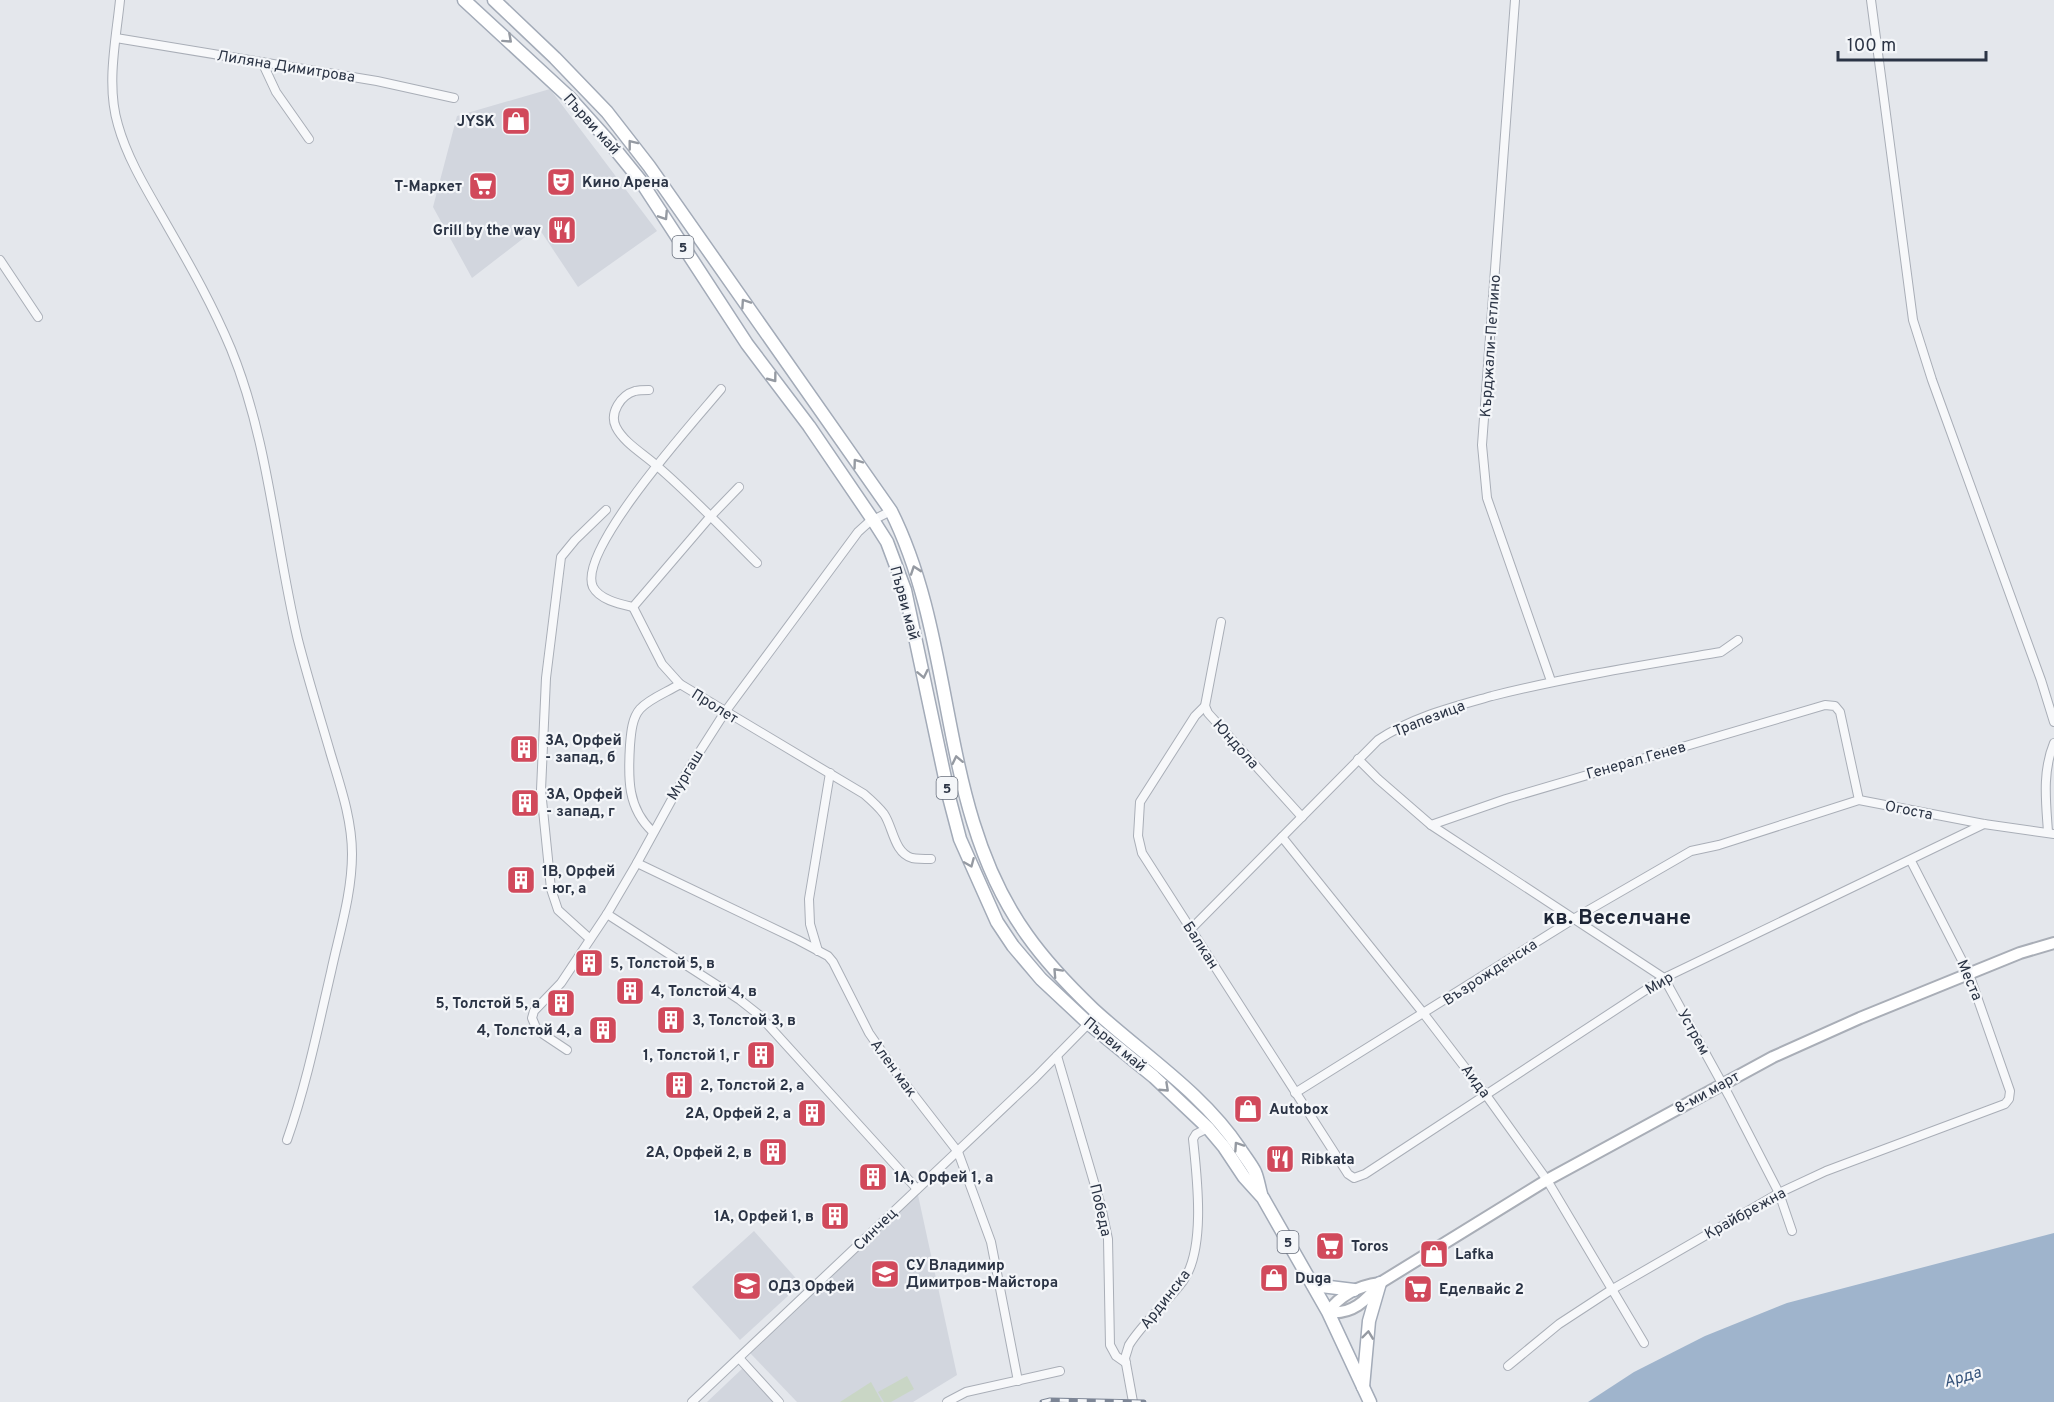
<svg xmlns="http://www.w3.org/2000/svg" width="2054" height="1402" viewBox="0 0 2054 1402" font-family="Overpass,sans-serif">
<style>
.built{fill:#d2d6de}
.green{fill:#c9d6c5}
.water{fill:#9fb4cc}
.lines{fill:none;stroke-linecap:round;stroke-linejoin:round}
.minor-casing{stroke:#a9aeb7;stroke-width:10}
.secondary-casing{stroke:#a9aeb7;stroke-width:14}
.primary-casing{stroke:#a3abb8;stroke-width:15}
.minor{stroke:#f7f8fa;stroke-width:8}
.secondary{stroke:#fff;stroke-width:10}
.primary{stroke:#fff;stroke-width:12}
.rail-casing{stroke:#7d8696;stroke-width:5}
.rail{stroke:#f4f6f9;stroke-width:3;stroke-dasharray:9;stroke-linecap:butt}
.oneway{stroke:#959aa2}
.labels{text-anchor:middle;stroke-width:4.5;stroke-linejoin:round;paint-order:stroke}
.shield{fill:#f4f6f9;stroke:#676e7b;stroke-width:1.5}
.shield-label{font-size:14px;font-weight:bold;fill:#2b3445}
.street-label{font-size:15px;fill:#2b3445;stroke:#f4f6f9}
.poi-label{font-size:15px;font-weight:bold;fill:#2b3445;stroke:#f4f6f9;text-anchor:start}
.water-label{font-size:16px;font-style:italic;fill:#34527a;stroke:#f4f6f9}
.district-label{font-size:21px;font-weight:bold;fill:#1d2536;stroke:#f4f6f9}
</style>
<rect width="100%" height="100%" fill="#e4e7ec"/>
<g class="built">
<path d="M550,89L657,231L578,287L538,227L472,278L433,207L457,116Z"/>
<path d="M918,1195L957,1375L913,1402H797L750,1353Z"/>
<path d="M754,1231L801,1284L740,1340L692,1287Z"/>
<path d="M744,1367L777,1402H707Z"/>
</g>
<g class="green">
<path d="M907,1376L914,1389L891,1402H884L878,1392Z"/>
<path d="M871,1382L882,1402H840Z"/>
</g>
<path class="water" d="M2054,1233V1402H1588L1634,1372L1705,1336L1787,1303Z"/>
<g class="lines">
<g class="minor-casing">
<g id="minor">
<path d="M120,0C116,40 106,85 118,125C128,161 150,195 168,227C191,267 213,306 231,349C269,442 275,544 298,640C308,679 320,717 331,755C341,788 352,820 352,854C352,894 339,934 331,972C318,1028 306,1086 287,1140"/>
<path d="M1515,0L1482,445L1487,498L1551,681"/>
<path d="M1871,0L1913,320L1932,380L2041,680L2054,722"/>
<path d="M116,38L377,81L454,98"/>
<path d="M262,62L276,92L309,139"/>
<path d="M0,260L38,317"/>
<path d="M649,390C645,390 639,390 635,391C621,395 609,413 616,427C624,443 644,454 657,466C692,496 724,530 757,563"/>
<path d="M633,607L662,664L680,684L864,794C871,800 878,806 884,814C893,827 894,853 912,858C918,859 925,859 931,859"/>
<path d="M633,607C620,604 600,600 593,587C576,551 697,418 721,389"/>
<path d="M633,607L710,517L739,487"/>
<path d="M1221,622L1205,706L1208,713L1302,817"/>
<path d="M1205,706L1195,716L1140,802L1138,836L1142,853L1348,1174L1354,1178L1365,1174L1664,978L1984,824"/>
<path d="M1358,759L1378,779L1431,825L1664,978L1729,1096L1779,1193L1792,1231"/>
<path d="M1431,825L1506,799L1825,705L1835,706L1840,712L1859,800"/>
<path d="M653,832C627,808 628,778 630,745C631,733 632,718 640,709C650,698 668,692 680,684"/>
<path d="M2048,832C2046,802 2042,772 2054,743"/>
<path d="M1282,837L1424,1014L1486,1095L1547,1180L1644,1343"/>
<path d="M637,863L798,940L828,956L833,962L869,1033L896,1072L958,1152L991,1242L1018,1381"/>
<path d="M607,914L740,1000L759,1015L917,1189"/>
<path d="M1191,929L1378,740C1412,717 1453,707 1492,696C1568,677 1644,665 1721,652L1738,640"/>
<path d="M590,939L558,910L551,889L541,790L546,678L561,557L575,540L606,510"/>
<path d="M818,951L810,924L809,899L830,773"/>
<path d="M567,1050L537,1030L532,1018L534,1011L561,983L607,914L637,863L688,770L725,712L858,532L869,522L891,511"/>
<path d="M1057,1056L1101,1206L1108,1239L1110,1345L1116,1356L1126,1363"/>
<path d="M1295,1093L1575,918L1691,851L1719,845L1859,800L1984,824L2054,834"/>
<path d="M739,1358L779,1402"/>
<path d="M1508,1366L1559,1324L1611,1290L1779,1193L1826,1171L2005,1104L2009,1099L2010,1091L1969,974L1911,861"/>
<path d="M692,1402L1035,1078L1091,1021"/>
<path d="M947,1402L966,1392L1060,1371"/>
<path d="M1133,1402L1125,1358L1129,1345C1144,1321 1167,1303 1183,1281C1206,1249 1197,1177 1193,1139L1196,1134L1208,1128"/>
</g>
</g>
<g class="secondary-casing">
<g id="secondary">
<path d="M1328,1312C1352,1315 1366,1301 1380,1283L1547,1180L1773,1057L1860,1018L2020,953L2054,943"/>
<path d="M1328,1312C1341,1294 1358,1286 1380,1283"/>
</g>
</g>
<g class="primary-casing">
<g id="primary">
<path d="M464,0L570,98L606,138L640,180L747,344L809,426L873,520L887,542L905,590L949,797L960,839L997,922L1013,946L1041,979L1088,1023L1154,1077L1208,1128L1224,1147L1244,1177L1263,1198L1328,1312L1370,1402"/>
<path d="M494,0L555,58L607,112L649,166L891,511C958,645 937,810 1027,935C1046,962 1069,986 1093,1009C1143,1055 1202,1092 1240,1149C1245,1157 1251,1164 1255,1172C1258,1179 1259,1187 1261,1194"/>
<path d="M1313,1285L1354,1290"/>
<path d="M1363,1387L1369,1321L1380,1283"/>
</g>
</g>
<use href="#minor" class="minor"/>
<use href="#secondary" class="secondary"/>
<use href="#primary" class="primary"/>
<g class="rail-casing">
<path id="rail" d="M1042,1402L1050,1400L1144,1402"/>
</g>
<use href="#rail" class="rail"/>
</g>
<defs><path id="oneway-chevron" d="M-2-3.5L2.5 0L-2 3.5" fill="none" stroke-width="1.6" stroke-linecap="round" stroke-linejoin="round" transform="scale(1.5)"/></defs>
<g class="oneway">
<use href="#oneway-chevron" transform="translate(508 39) rotate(42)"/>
<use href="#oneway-chevron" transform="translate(632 144) rotate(-128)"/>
<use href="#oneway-chevron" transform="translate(664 216) rotate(57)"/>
<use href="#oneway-chevron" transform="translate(745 303) rotate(-124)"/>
<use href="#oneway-chevron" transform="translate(773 378) rotate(53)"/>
<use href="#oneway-chevron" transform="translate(857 463) rotate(-126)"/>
<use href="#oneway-chevron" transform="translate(915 570) rotate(-109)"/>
<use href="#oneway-chevron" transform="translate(923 674) rotate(78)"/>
<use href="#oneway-chevron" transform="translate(957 760) rotate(-102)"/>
<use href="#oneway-chevron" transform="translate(970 863) rotate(67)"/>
<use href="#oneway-chevron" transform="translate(1057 972) rotate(-133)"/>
<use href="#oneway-chevron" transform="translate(1165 1088) rotate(43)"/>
<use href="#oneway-chevron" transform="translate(1238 1146) rotate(-124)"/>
<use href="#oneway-chevron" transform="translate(1368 1335) rotate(-83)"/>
</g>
<defs>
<g id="shop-square" transform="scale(1.5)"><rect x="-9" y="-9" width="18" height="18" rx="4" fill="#d1495b" stroke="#f4f6f9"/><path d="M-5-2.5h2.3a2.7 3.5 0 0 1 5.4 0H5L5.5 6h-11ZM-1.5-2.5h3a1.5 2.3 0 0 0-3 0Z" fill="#fff"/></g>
<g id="theatre-square" transform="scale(1.5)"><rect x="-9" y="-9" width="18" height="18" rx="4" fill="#d1495b" stroke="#f4f6f9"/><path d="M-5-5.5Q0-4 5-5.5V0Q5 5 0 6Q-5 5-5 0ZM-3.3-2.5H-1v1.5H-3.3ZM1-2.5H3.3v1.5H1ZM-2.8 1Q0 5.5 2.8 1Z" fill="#fff"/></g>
<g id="supermarket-square" transform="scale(1.5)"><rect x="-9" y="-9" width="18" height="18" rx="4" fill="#d1495b" stroke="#f4f6f9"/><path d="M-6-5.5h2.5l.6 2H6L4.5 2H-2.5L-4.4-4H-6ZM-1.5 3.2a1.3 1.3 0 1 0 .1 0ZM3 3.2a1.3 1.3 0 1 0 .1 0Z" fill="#fff"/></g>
<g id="restaurant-square" transform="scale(1.5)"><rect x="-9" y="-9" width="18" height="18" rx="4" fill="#d1495b" stroke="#f4f6f9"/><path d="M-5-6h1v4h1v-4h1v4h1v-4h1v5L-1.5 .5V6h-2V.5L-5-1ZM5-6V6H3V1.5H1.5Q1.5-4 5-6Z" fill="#fff"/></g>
<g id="building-square" transform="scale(1.5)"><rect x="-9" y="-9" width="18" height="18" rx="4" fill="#d1495b" stroke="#f4f6f9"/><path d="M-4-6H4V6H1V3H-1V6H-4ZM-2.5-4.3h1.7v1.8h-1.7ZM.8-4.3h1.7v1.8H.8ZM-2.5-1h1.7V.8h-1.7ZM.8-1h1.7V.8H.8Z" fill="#fff"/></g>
<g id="school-square" transform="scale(1.5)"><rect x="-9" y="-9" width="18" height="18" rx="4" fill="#d1495b" stroke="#f4f6f9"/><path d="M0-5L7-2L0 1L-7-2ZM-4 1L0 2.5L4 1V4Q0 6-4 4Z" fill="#fff"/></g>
</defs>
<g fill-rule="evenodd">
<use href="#shop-square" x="516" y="121"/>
<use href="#theatre-square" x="561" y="182"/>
<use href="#supermarket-square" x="483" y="186"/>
<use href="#restaurant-square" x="562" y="230"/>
<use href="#building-square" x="524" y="749"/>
<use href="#building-square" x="525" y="803"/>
<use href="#building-square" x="521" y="880"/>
<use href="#building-square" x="589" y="963"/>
<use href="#building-square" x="630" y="991"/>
<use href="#building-square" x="561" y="1003"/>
<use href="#building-square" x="671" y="1020"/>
<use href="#building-square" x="603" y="1030"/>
<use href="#building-square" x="761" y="1055"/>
<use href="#building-square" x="679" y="1085"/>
<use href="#shop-square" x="1248" y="1109"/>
<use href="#building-square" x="812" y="1113"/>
<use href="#building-square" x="773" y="1152"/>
<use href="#restaurant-square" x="1280" y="1159"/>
<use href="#building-square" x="873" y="1177"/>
<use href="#building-square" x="835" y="1216"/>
<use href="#supermarket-square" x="1330" y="1246"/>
<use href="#shop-square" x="1434" y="1254"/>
<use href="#school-square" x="885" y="1274"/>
<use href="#shop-square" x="1274" y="1278"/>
<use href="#school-square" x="747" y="1286"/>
<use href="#supermarket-square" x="1418" y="1289"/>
</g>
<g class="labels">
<g class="shield">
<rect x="672.5" y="236" width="21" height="22" rx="4.5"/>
<rect x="936.5" y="777" width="21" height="22" rx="4.5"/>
<rect x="1277.5" y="1231" width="21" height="22" rx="4.5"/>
</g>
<g class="shield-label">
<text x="683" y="252">5</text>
<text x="947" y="793">5</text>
<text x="1288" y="1247">5</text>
</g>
<g class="street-label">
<text transform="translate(286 66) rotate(9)" y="5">Лиляна Димитрова</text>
<text transform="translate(592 124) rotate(48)" y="5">Първи май</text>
<text transform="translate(1490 346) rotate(-86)" y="5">Кърджали-Петлино</text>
<text transform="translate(905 603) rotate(75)" y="5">Първи май</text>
<text transform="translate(715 706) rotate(32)" y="5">Пролет</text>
<text transform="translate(1429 718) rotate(-21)" y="5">Трапезица</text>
<text transform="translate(1236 744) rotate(48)" y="5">Юндола</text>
<text transform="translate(1636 760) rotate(-16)" y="5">Генерал Генев</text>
<text transform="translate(685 775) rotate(-59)" y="5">Мургаш</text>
<text transform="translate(1909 810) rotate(11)" y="5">Огоста</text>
<text transform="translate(1201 945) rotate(57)" y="5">Балкан</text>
<text transform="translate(1490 972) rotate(-33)" y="5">Възрожденска</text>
<text transform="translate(1970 980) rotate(67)" y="5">Места</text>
<text transform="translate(1659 983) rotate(-31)" y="5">Мир</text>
<text transform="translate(1694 1032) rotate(61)" y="5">Устрем</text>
<text transform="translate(1115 1044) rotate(40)" y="5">Първи май</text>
<text transform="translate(894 1068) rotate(54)" y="5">Ален мак</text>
<text transform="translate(1476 1081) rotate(53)" y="5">Аида</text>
<text transform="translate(1707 1092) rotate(-29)" y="5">8-ми март</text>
<text transform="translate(1101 1210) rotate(77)" y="5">Победа</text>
<text transform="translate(1745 1213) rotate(-29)" y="5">Крайбрежна</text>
<text transform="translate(875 1229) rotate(-44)" y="5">Синчец</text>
<text transform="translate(1165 1299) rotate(-52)" y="5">Ардинска</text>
</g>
<g class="poi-label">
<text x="495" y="126" text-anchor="end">JYSK</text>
<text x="582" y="187">Кино Арена</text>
<text x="462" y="191" text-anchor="end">Т-Маркет</text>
<text x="541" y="235" text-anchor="end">Grill by the way</text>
<text x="545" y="745">3А, Орфей<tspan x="545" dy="17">- запад, б</tspan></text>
<text x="546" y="799">3А, Орфей<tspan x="546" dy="17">- запад, г</tspan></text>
<text x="542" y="876">1В, Орфей<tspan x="542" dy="17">- юг, а</tspan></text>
<text x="610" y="968">5, Толстой 5, в</text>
<text x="651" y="996">4, Толстой 4, в</text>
<text x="540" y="1008" text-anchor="end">5, Толстой 5, а</text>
<text x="692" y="1025">3, Толстой 3, в</text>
<text x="582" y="1035" text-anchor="end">4, Толстой 4, а</text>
<text x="740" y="1060" text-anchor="end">1, Толстой 1, г</text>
<text x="700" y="1090">2, Толстой 2, а</text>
<text x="1269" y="1114">Autobox</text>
<text x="791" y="1118" text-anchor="end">2А, Орфей 2, а</text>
<text x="752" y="1157" text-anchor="end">2А, Орфей 2, в</text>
<text x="1301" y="1164">Ribkata</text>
<text x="894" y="1182">1А, Орфей 1, а</text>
<text x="814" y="1221" text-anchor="end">1А, Орфей 1, в</text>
<text x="1351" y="1251">Toros</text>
<text x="1455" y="1259">Lafka</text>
<text x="906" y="1270">СУ Владимир<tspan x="906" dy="17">Димитров-Майстора</tspan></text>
<text x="1295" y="1283">Duga</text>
<text x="768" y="1291">ОДЗ Орфей</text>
<text x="1439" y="1294">Еделвайс 2</text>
</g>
<g class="water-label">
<text transform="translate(1962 1376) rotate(-16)" y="6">Арда</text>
</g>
<g class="district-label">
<text x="1617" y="924">кв. Веселчане</text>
</g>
</g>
<path d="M1838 51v9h148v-9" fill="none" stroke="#2b3445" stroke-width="3"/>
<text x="1847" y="51" font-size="18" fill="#2b3445" stroke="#f4f6f9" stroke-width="4.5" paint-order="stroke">100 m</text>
</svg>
